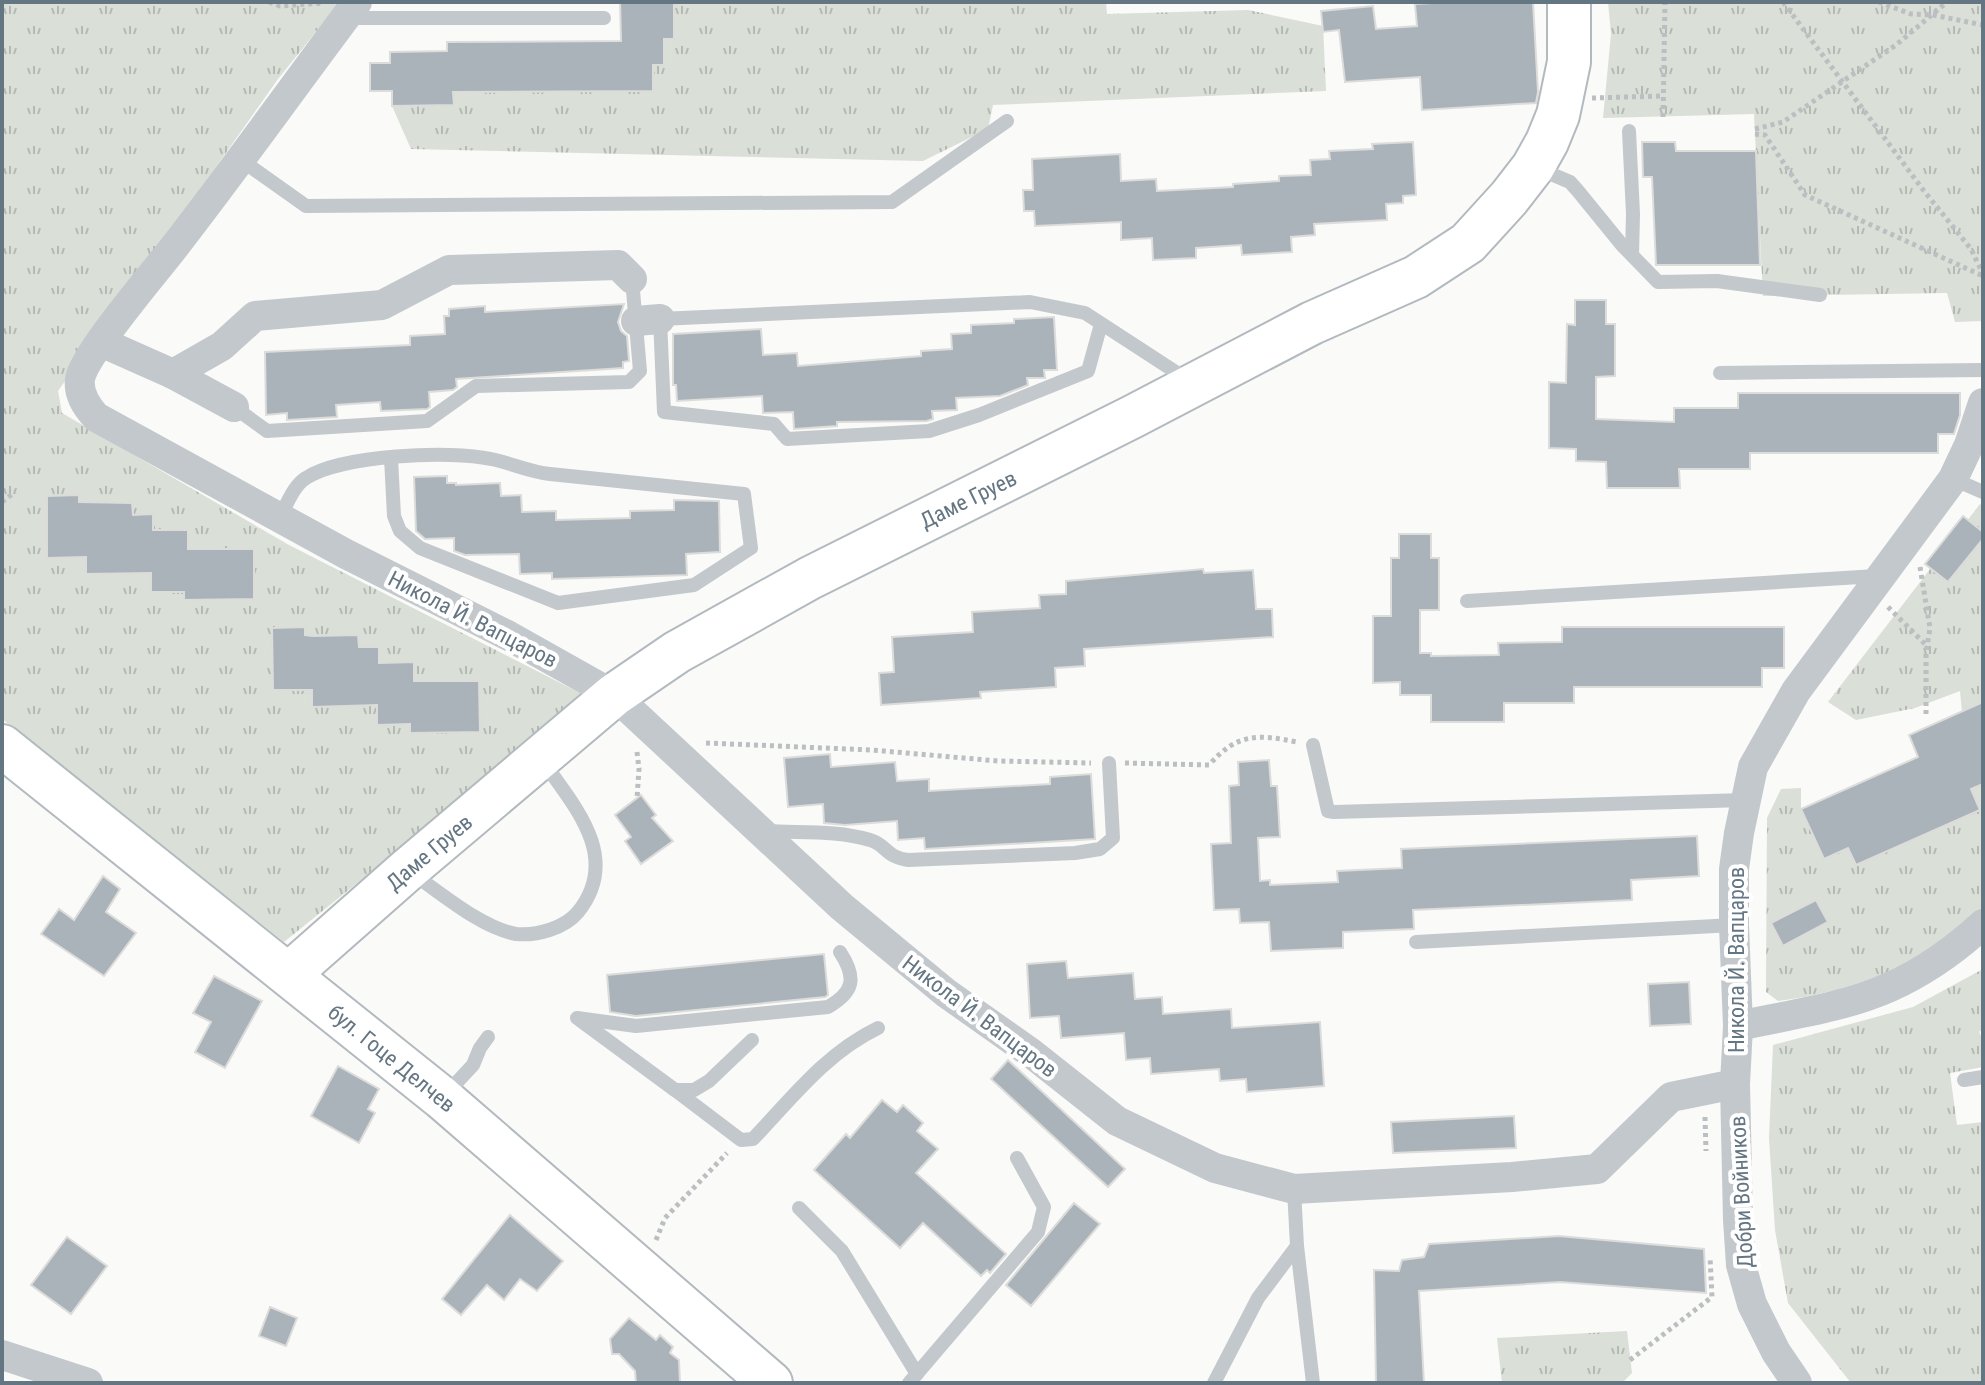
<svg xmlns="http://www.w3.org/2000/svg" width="1985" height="1385" viewBox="0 0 1985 1385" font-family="'Roboto Condensed',sans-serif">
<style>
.grass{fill:url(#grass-tufts)}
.building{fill:#aab3b9;stroke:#dcdcda;stroke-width:2}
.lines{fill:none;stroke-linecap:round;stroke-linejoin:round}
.secondary-casing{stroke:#b3babf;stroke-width:46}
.path{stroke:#bbbfc2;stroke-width:5;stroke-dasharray:4 4;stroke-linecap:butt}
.lane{stroke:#c3c8cc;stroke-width:14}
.street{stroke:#c3c8cc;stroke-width:30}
.secondary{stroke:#fff;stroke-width:42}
.labels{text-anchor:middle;stroke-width:8;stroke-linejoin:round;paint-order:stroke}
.street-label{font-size:22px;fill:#657683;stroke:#fff}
</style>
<defs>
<pattern id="grass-tufts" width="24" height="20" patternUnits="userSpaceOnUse" patternTransform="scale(2)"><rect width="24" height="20" fill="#dadfd7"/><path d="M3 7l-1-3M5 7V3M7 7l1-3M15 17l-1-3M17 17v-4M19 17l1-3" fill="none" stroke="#b4b9b4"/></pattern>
</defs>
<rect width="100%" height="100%" fill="#fafaf8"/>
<g class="grass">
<path d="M2,2H340L278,79L58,391L62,413L289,545L588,697L284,942L2,719Z"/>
<path d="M674,2H1106L1107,14L1248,10L1323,26L1326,91L993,105L988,129L923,161L411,149L392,106L453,105V92L653,90V65L664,39Z"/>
<path d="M1608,2H1983V321L1955,322L1947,293L1763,296L1754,114L1603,118L1611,34Z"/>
<path d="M1980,504L1983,506V702L1962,712L1960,691L1915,708L1856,720L1828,702Z"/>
<path d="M1983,784V911C1928,963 1852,992 1778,1001L1766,992L1767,818L1781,789L1801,788V809L1824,859L1848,848L1980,810L1971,789Z"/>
<path d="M1983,969V1029L1979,1032L1983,1040V1067L1950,1073L1957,1125L1983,1122V1383H1851L1788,1303L1775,1230L1769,1138L1773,1045L1913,1007Z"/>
<path d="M1627,1331L1632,1373L1622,1383H1502L1497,1338Z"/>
</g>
<g class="building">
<path d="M620,2H674V39H664V65H653V91L453,92L454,105L392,106V91H370V63H390V52L447,51V42L621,41Z"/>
<path d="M1451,2H1533L1538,92L1536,103L1422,110L1420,77L1345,82L1339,30L1323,32L1321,11L1373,6L1376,29L1417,26L1415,4Z"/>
<path d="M1413,142L1416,195L1403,196V203L1386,204L1387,220L1314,224L1315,235L1291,237L1292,252L1242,255L1241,245L1196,248V258L1153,260L1152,238L1121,240V222L1035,226L1034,211H1024L1023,190H1033L1032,159L1120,154L1121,181L1156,179L1157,191L1233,187V184L1279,181V176L1311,175L1310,160L1330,159L1329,151L1373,149L1372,144Z"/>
<path d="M1642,142H1675L1676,151H1756L1760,265H1656L1652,177H1643Z"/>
<path d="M1575,300H1606V324H1615V376L1596,377V419L1674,422V408H1738V393H1960V415L1954,434H1938V453H1750V469H1679L1680,488H1607L1606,462L1576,461V449L1549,448V382L1566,383L1567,324L1575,325Z"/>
<path d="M624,304L618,322L621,331L627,336L629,361L623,362V368L456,379L457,387L453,390L429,392L430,407L427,409L381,411L380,402L336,405L337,417L287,420V413L266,415L265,352L410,345V336L445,334L444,316H449V309L485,306V312Z"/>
<path d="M1054,317L1057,370H1044L1045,378H1027L1028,385L1000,396L956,398L957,410L932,411L933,419L927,421L837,422V426L794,429L793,412L763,413L762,396L677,401L676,385H673V334L761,329L763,355L797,353L798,366L921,356V351L952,349L951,334L971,333V325L1014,323V319Z"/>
<path d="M447,476V483H456V485L500,483L501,496L521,495L522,512L556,511V520L630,518V511L674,510V500L719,501L720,552L686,554L687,575L552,579V573L520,574L519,554L465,555L454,551V538L425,539L416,531L414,477Z"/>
<path d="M79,495V502L132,503L133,515L153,514V530H188V549H254V599L184,600V592H151V573L86,574V557L47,558V496Z"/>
<path d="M1963,516L1983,532V539L1948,582L1925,564Z"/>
<path d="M1399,534H1431V558H1439V610H1420V653H1431V656L1499,655L1498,643L1562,642V627H1784V668H1762V687H1574V703H1504V722H1431V695H1400V682L1373,683V616H1391V558H1399Z"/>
<path d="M1203,569L1204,573L1253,570L1256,609H1272L1273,637L1084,649L1085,666L1055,668L1056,687L980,692L981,698L881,705L879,673L894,672L892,637L973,632L972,612L1040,608L1039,595L1066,594V581Z"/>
<path d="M305,627V635L313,636L358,635L359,647H379V663L414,662V681H479L480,732L410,733V724L377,725V705L312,707V690H273L272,628Z"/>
<path d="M1983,702V784L1971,789L1980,810L1856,865L1848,848L1824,859L1801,809L1918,757L1909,735Z"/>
<path d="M830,754L831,767L895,762L897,781L929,779V791L1050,784V777L1091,774L1095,839L925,849L924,838L898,840L897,821L845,825L824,823L823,804L788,807L784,758Z"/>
<path d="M1269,760L1271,786H1277L1280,837L1258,838L1260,881L1270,880V885L1338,882L1337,871L1402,868L1401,849L1697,836L1699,876L1631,880L1632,900L1413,910L1414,929L1343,932V948L1271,951L1269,922L1240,923L1239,909L1214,910L1211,844L1231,843L1229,786L1239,785L1238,762Z"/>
<path d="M641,795L656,815L652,818L673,841L641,864L625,841L631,837L615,815Z"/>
<path d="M103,876L120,889L106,912L136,933L104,976L41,934L59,909L74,920Z"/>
<path d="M1816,900L1828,922L1783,946L1771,923Z"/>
<path d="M824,954L828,995L825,997L636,1016L610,1012L607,975Z"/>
<path d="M1066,961L1068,978L1133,973L1135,999L1162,997L1163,1014L1231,1009L1232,1028L1320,1022L1324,1086L1247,1092L1246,1079L1220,1081L1219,1069L1151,1074L1150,1058L1126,1060L1124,1033L1061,1038L1059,1016L1030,1018L1027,964Z"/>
<path d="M214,976L262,1001L225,1068L195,1052L211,1022L193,1013Z"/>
<path d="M1689,982L1691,1024L1650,1026L1648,984Z"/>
<path d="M1008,1060L1125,1169L1108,1187L991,1079Z"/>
<path d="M338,1066L379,1089L368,1109L375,1113L359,1143L311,1116Z"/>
<path d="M882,1100L897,1112L903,1105L923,1123L917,1131L938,1149L916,1173L1006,1254L990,1273L987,1270L981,1276L923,1223L900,1248L814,1170L846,1134L850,1138Z"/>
<path d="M1514,1116L1516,1148L1393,1153L1391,1122Z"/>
<path d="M1074,1203L1100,1224L1031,1306L1006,1285Z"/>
<path d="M510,1215L563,1261L537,1291L520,1279L504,1300L487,1285L461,1315L442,1299Z"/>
<path d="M1559,1236L1704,1249L1706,1293L1560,1282L1419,1291L1424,1383H1376L1374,1270L1399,1271L1402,1260L1424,1257L1429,1244Z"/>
<path d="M67,1237L107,1266L71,1314L31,1285Z"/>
<path d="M270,1307L297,1318L286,1346L259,1336Z"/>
<path d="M629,1318L656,1340L660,1335L673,1347L670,1353L679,1360L680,1383H636L635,1371L619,1354H612L610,1339Z"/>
</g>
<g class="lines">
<g class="secondary-casing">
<g id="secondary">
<path d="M2,746L442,1098L771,1383"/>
<path d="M289,974L407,870L614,695L677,652L810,578L1132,417L1312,323L1416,277L1468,243L1509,198L1533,167L1547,142L1558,115L1569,62V2"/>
</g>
</g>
<g class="path">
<path d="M269,2L280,6L323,3"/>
<path d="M1783,2L1924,191L1971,249L1983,274"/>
<path d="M1879,2L1911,14L1933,15L1983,25"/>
<path d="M1592,98L1663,96"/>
<path d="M1663,117L1665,2"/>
<path d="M1755,129L1783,122L1896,45L1947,2"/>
<path d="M1755,134L1765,135L1805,195L1983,276"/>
<path d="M2,502L15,492"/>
<path d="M1920,567L1930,628L1926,654V717"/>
<path d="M1888,607L1926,645"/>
<path d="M706,743L872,750L998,761L1091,763"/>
<path d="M637,752L639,769L637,798"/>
<path d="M1125,763L1209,765C1237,733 1257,734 1297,742"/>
<path d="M1705,1117L1706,1151"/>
<path d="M656,1240L665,1218L727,1153"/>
<path d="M1630,1360L1712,1297L1710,1257"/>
</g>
<g class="lane">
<path d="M345,18H604"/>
<path d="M1629,131L1633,214L1632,255"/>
<path d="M241,160L306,206L892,202L1007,121"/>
<path d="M1537,168L1570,182L1578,191L1622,245L1658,282L1717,281L1820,295"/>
<path d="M1101,324L1088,371L979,415L929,431L787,439L774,424L664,412L660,319L1030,302L1085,313L1188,380"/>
<path d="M1720,373L1983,370"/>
<path d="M234,407L267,431L427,421L476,386L629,382L640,371L632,279"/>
<path d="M1953,479L1983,492"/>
<path d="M279,518C287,505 293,486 306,478C340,455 451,450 491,459C511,463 530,472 550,474C615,481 680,487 744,494L751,548L694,585L558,603L420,548L400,531L394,516L391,458"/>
<path d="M1467,601L1877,576"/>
<path d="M1313,745L1328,811L1334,812L1745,800"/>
<path d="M767,831C801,833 838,830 870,840C886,844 885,857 908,860L1075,853L1100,849L1113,838L1109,763"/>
<path d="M410,872C440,892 481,928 516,934C537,936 565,928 578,912C622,857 574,806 542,760"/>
<path d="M1416,942L1734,925"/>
<path d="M577,1018L636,1026L828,1007C854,992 857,978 840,952"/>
<path d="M580,1020L675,1090H694L709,1081L752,1040"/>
<path d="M1964,1080L1983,1077"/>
<path d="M675,1090L741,1140L753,1139C792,1098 826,1053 878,1028"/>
<path d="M445,1095L473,1065L480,1048L488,1037"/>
<path d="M799,1208L842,1251L917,1374"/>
<path d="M1297,1246L1313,1383"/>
<path d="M909,1383L1038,1232L1044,1207L1017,1158"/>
<path d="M1214,1383L1258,1298L1297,1246L1294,1189"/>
</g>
<g class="street">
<path d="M357,2C296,83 237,166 175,246C156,271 84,354 80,379C78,394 86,406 96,417L346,554L509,636L614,695L842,907L946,993L1031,1053L1117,1121L1215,1168L1294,1189L1512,1177L1597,1169L1671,1097L1735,1084"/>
<path d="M636,321L660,319"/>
<path d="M101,342L173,374L234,407"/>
<path d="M173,374L222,346L255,316L382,305L449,270L618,265L632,279"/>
<path d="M1738,1026C1788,1015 1843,1008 1890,987C1923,972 1957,948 1983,924"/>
<path d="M2,1355L88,1383"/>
<path d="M1797,1383L1776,1352L1752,1304L1741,1265L1738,1220L1735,1084L1738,1026L1734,925V869L1739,833L1753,767L1796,691L1953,479L1969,445L1983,403"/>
</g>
<use href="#secondary" class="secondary"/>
</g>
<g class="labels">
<g class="street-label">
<text transform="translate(968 499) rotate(-26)" y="8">Даме Груев</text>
<text transform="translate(473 619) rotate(27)" y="8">Никола Й. Вапцаров</text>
<text transform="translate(429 852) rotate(-40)" y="8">Даме Груев</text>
<text transform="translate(1736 960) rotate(-90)" y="8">Никола Й. Вапцаров</text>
<text transform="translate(980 1016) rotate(37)" y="8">Никола Й. Вапцаров</text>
<text transform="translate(392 1058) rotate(39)" y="8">бул. Гоце Делчев</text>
<text transform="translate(1741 1192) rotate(-93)" y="8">Добри Войников</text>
</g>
</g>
<rect width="1985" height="1385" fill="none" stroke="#657683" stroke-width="8"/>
</svg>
